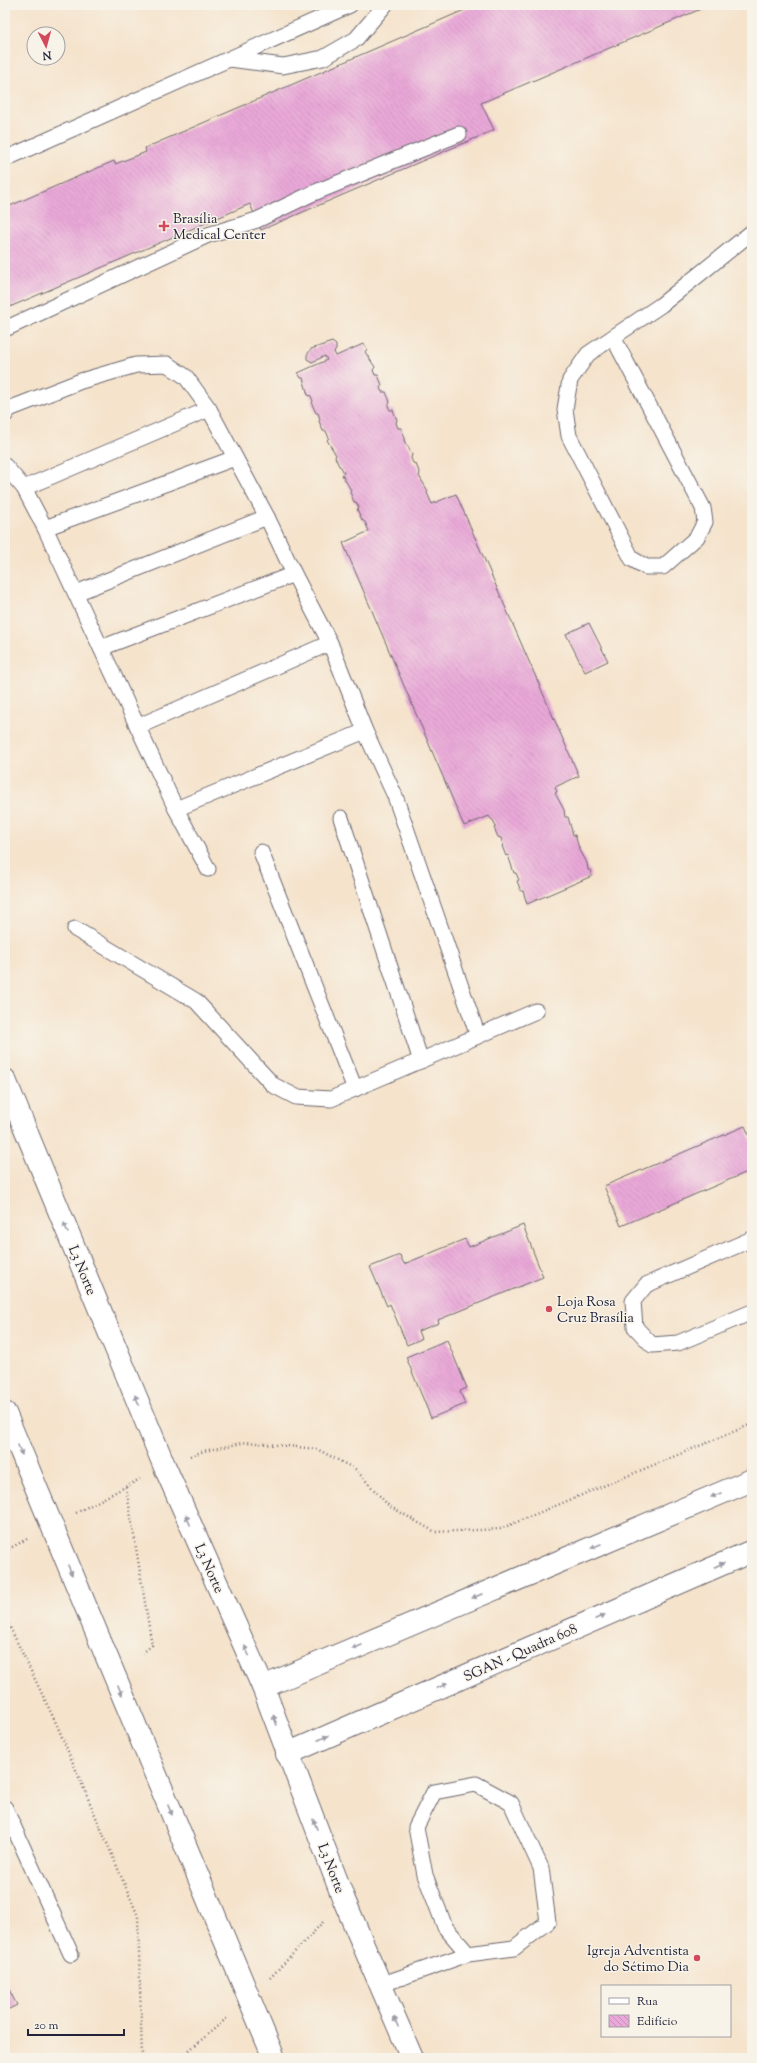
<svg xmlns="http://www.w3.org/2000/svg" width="757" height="2063" viewBox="0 0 757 2063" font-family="'Sorts Mill Goudy',serif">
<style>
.building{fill:url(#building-back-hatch)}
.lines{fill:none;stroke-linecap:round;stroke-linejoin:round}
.lane-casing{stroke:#6c666e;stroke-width:17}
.secondary-casing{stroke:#6c666e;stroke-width:24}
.path{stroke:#6c666e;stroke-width:2.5;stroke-dasharray:1 3;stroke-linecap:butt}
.lane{stroke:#fff;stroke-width:15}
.secondary{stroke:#fff;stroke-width:22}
.oneway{fill:#9c9ca7}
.poi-dot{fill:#d1495b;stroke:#f7f3e8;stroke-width:1.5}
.labels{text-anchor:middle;stroke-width:3;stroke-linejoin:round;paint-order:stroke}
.poi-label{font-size:14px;fill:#22223b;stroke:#f7f3e8;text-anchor:start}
.street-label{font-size:14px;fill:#22223b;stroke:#f7f3e8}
</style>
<defs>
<pattern id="building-back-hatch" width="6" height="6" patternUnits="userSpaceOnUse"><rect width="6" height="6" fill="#e9a8d8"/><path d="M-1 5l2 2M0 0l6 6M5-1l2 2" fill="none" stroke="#c890ba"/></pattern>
</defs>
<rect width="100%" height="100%" fill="#f7f3e8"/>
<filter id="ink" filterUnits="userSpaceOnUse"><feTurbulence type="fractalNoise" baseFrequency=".025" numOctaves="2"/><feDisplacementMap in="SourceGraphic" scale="8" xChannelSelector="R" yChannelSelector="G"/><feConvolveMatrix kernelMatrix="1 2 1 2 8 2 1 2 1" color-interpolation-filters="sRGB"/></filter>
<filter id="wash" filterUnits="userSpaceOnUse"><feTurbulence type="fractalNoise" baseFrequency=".012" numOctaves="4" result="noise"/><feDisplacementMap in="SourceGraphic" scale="16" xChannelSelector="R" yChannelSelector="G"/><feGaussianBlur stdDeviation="0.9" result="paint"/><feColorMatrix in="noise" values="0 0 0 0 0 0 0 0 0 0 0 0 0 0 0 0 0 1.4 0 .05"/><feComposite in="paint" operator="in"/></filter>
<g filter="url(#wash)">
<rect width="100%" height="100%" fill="#f5e3cc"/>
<g id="blocks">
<g class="building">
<path d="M476,5H710L481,103L494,130L478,137L261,230L250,204L5,309V208L114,161L115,164L146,152L145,148Z"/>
<path d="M332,342L336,345V350L334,352L336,356L363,344L365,345L367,349L365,352L375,367L373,370L375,375H378L382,385L380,388L382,392H386L390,402L388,406L390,410H393L397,420L396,423L398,428H401L405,438L404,440L406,445L408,446L412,455L411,458L413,463L416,464L420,474L419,476L428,491L427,493L432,504L456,494L579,776L555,787L557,792L555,793L564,810L565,817H568L573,835H575L579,848L587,863L588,870H590L592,876L527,904L523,891H521L517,881L519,880L516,873H514L508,855L506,856L502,846L503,845L501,838L498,837L494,828L496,827L493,820L491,819L489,816L464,826L343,543L369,531L365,522L362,520L357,509L359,508L356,502H354L350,492L351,490L342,475L344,473L341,467L339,466L335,457L336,455L327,440L329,438L326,431H323L319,421L320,419L318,413H316L312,404L313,401L311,396L308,395L303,378H301L298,373L327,360L325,356L312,362L307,359V355L311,349Z"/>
<path d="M589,623L608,661L585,672L566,634Z"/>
<path d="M745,1126L752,1142V1170L621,1226L604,1186Z"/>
<path d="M523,1225L543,1277L438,1320L439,1323L418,1331L421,1339L407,1345L390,1304L387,1306L370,1267L400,1255L404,1264L465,1239L469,1247Z"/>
<path d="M447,1340L467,1388L460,1391L465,1404L431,1418L406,1357Z"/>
<path d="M5,1982L17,2005L5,2011Z"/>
</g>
</g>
</g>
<g filter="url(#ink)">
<use href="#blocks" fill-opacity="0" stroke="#6c666e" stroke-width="1"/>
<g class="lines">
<g class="lane-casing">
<g id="lane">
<path d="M230,59L283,66L323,58L356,39L385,5"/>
<path d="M5,159L350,5"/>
<path d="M5,329L208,235L257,220L311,194L459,134"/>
<path d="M613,337L703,508L705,522L697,537L663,567H646L632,559L569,436L565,409L570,380L588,354L661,305L752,232"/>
<path d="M5,415L9,409L81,381L136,365L167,364L186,377L209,409L267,517L294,574L330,643L365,731L395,796L478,1036"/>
<path d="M5,466L24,488L45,528L176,809L208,869"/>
<path d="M24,488L209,409"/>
<path d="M45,528L235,458"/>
<path d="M76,593L267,517"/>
<path d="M101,648L294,574"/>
<path d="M139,726L330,643"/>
<path d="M176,809L365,731"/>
<path d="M341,818L421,1061"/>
<path d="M261,852L355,1089"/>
<path d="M75,929L196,1001L273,1085L296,1097L331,1099L536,1011"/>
<path d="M752,1239L646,1285L633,1301L635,1327L652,1345L678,1343L752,1312"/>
<path d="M5,1808L71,1954"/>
<path d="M380,1985L468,1954L514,1948L548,1922L541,1868L511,1803L476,1784L434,1792L416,1827L425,1875L445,1927L468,1954"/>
</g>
</g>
<g class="secondary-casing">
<g id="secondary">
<path d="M5,1080L164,1465L263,1687L344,1900L412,2058"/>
<path d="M5,1413L274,2058"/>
<path d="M263,1687L752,1480"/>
<path d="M287,1754L752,1551"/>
</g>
</g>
<g class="path">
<path d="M190,1456L204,1451L247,1442L317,1449L355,1469L389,1506L435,1532L500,1529L752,1424"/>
<path d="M126,1487L152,1645L143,1653"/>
<path d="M76,1513L140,1479"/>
<path d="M5,1551L27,1539"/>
<path d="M5,1617L56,1723L138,1916L142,2058"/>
<path d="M270,1978L323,1922"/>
<path d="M180,2058L227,2018"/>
</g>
<use href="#lane" class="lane"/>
<use href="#secondary" class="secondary"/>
</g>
<defs><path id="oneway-solid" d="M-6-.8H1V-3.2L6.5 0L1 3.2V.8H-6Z"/></defs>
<g class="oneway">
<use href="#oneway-solid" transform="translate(66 1228) rotate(-112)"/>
<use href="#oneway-solid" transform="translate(137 1400) rotate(-112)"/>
<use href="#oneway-solid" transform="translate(20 1450) rotate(68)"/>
<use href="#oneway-solid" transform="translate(716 1495) rotate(157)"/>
<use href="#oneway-solid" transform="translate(188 1520) rotate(-114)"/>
<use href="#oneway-solid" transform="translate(596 1546) rotate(157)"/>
<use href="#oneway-solid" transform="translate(719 1565) rotate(-24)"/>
<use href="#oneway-solid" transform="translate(70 1570) rotate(67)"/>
<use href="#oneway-solid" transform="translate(477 1596) rotate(157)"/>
<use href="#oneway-solid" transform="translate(600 1617) rotate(-24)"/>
<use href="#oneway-solid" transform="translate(357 1647) rotate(157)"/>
<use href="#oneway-solid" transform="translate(247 1651) rotate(-114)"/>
<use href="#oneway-solid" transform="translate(442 1686) rotate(-24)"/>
<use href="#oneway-solid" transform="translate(120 1690) rotate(67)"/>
<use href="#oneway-solid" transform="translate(275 1720) rotate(-110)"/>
<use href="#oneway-solid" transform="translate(323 1738) rotate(-24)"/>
<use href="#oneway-solid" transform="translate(170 1810) rotate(67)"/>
<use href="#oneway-solid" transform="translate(315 1824) rotate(-111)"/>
<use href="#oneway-solid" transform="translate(396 2022) rotate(-114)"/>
</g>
</g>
<g class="poi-dot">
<path d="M162 220h4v4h4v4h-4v4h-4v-4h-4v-4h4z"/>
<circle cx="549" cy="1309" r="4"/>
<circle cx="697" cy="1958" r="4"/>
</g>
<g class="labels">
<g class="poi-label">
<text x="173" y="223">Brasília<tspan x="173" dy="16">Medical Center</tspan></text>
<text x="557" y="1306">Loja Rosa<tspan x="557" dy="16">Cruz Brasília</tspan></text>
<text x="689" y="1955" text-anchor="end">Igreja Adventista<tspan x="689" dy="16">do Sétimo Dia</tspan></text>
</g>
<g class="street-label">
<text transform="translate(83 1270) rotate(68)" y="5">L3 Norte</text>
<text transform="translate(210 1568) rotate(66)" y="5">L3 Norte</text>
<text transform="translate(520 1652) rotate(-24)" y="5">SGAN - Quadra 608</text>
<text transform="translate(332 1868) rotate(69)" y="5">L3 Norte</text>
</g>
</g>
<rect width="757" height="2063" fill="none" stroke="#f7f3e8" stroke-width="20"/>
<rect x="601" y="1985" width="130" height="52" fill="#f7f3e8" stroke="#a29fa3"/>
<rect x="609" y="1998" width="20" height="6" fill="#ffffff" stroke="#a29fa3"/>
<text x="637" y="2005" font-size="12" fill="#22223b">Rua</text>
<rect x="609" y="2015" width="20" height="12" fill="url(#building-back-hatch)" stroke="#a29fa3"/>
<text x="637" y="2025" font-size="12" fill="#22223b">Edifício</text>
<g transform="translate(46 46) rotate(174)"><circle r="19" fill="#f7f3e8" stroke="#a29fa3"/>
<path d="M0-3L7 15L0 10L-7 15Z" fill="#d1495b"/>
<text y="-6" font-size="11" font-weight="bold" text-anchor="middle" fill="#22223b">N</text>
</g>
<path d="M28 2029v6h96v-6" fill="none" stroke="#22223b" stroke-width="2"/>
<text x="34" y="2029" font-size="12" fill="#22223b" stroke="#f7f3e8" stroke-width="3" paint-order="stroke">20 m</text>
</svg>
